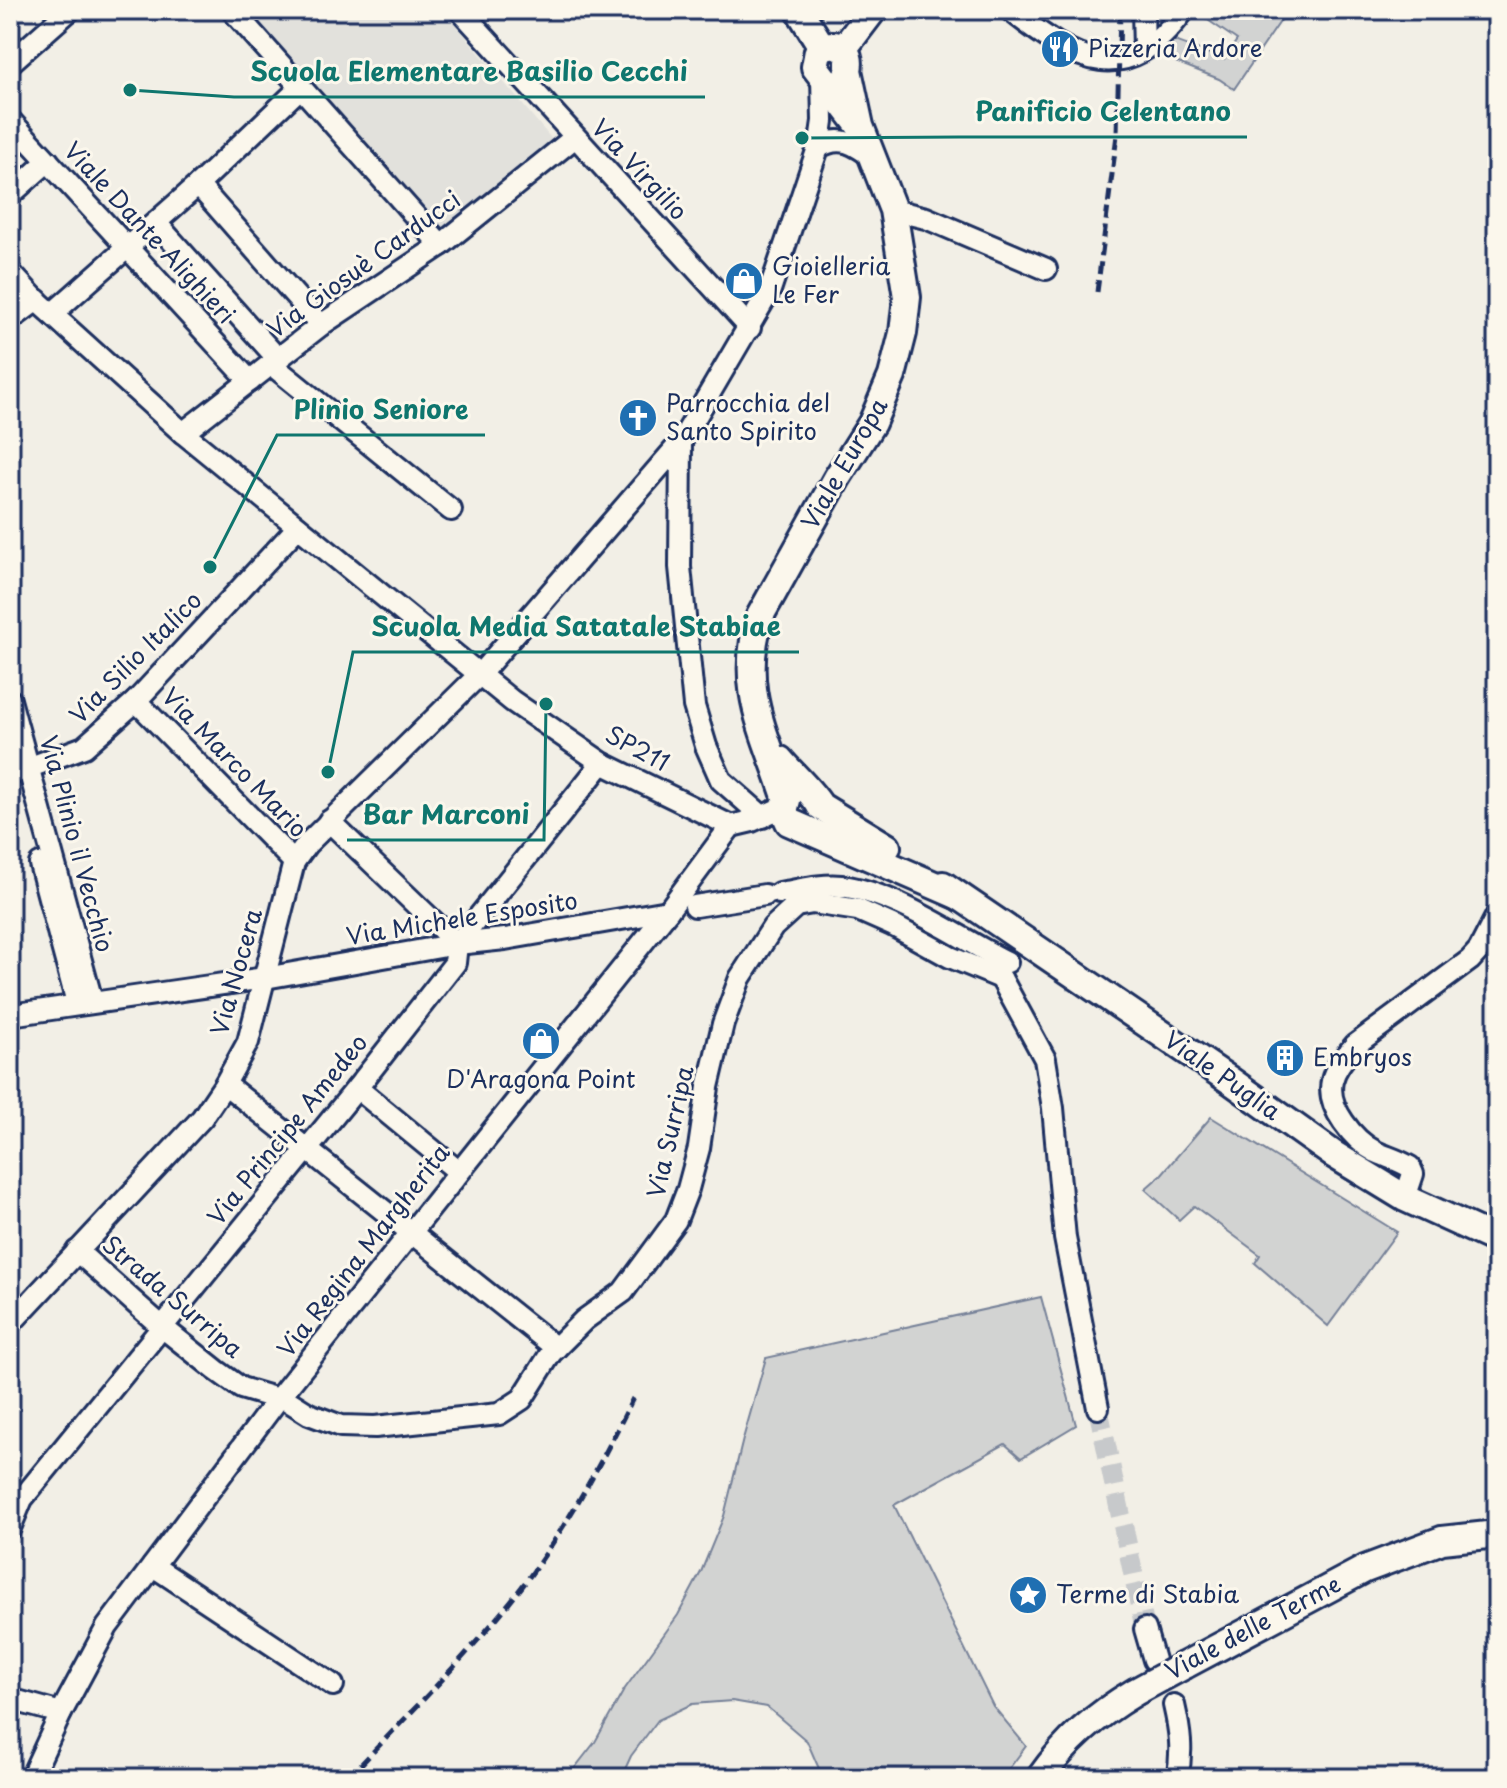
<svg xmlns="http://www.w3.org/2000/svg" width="1507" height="1788" viewBox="0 0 1507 1788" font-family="'Playpen Sans',sans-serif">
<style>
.built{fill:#e2e1dc}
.green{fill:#d2d3d2;stroke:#768198;stroke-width:2}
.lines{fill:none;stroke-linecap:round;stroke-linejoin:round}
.minor-tunnel{stroke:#c7c9cb;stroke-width:20;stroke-dasharray:20 10;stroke-linecap:butt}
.minor-casing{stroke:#1b2f5e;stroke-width:26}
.major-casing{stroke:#1b2f5e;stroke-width:32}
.minor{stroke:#fbf7ec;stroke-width:20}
.major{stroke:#fbf7ec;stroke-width:26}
.rail{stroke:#1b2f5e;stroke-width:5;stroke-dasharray:12 6;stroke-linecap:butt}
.major-bridge-casing{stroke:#1b2f5e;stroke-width:32;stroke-linecap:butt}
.major-bridge{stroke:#fbf7ec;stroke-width:26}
.labels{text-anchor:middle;stroke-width:6;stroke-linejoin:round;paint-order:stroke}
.poi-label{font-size:24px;fill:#1b2f5e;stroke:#fbf7ec;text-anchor:start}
.street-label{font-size:24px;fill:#1b2f5e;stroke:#fbf7ec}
.leader{fill:none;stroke:#0f766e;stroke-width:3}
.callout-dot{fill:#0f766e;stroke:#fbf7ec;stroke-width:3}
.callout-label{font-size:26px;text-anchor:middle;font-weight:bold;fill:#0f766e;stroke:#fbf7ec;stroke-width:6;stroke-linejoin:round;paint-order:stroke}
</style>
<rect width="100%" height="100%" fill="#f2efe6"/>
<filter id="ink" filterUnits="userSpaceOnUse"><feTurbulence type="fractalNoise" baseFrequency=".0125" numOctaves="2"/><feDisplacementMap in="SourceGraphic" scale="16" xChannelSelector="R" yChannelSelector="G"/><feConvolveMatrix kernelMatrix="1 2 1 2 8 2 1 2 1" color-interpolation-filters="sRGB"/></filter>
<g filter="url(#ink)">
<path class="built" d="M252,10H443L555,143L439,231L246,15Z"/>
<g class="green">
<path d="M1197,10H1288L1234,89L1219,79L1158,55L1172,40L1224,59L1237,40L1196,12Z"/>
<path d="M1211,1117L1397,1232L1328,1326L1255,1263L1260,1255L1194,1206L1179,1220L1145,1189L1161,1175Z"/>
<path d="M1041,1297L1076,1425L1021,1458L1005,1444L894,1505L993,1706L1026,1746L1002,1778H823L807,1741L767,1707L732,1701L692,1704L658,1720L631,1756L621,1778H567L595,1742L624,1690L678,1615L701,1572L724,1516L743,1439L766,1358Z"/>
</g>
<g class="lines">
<path class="minor-tunnel" d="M1098,1408L1145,1629"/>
<g class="minor-casing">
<g id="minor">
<path d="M232,10L441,245"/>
<path d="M460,10L750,328"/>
<path d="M1010,10C1076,62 1126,91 1184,10"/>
<path d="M1143,10L1144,49"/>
<path d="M10,63L70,10"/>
<path d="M10,120L250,381"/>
<path d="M818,148C840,133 856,145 875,159"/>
<path d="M198,185L321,325"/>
<path d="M10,195L48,161"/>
<path d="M893,210L926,218L1046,269"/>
<path d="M156,223L278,359"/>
<path d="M10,272L34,298L183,433L512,701L602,763L731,826L752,821L785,806"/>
<path d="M52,314L198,185L300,88"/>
<path d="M10,320L37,300"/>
<path d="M272,365L451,510"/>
<path d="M183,433L321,325L441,245L574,138"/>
<path d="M681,442L680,567L694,706L706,746L721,780L763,817"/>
<path d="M10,700L92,1001"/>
<path d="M136,701L294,862"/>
<path d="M17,772L84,747L136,701L298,527"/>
<path d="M329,821L457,944"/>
<path d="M40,864L77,1003"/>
<path d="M779,893C799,890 821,884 841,886C897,893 957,937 1007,962"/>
<path d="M695,906L765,895"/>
<path d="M1001,978L1045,1059L1053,1108L1065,1238L1098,1408"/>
<path d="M10,1015L265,978L457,944L505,939L668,911"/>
<path d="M225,1084L556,1348"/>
<path d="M357,1088L459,1172"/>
<path d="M1405,1198L1413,1174L1410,1167C1399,1160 1387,1157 1376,1152C1354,1141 1326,1107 1332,1081C1335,1067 1346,1056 1355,1045L1470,960L1479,950L1497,915"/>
<path d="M77,1251L162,1327L216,1370L241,1388L278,1399"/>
<path d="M10,1324L202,1118L225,1084L248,1042L294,862L307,844L480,674L681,442L770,290L820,142L823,121L822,76"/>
<path d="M282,1397L309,1414L341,1426L375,1427L499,1414L522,1399L551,1353L584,1320L623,1292L676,1220L688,1189L699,1148L708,1087L723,1024L740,978L773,927L796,906L813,903L858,910L892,925L950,957L1001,978"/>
<path d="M10,1528L22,1499L357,1088L455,963L457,944L602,763"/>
<path d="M153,1566L333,1685"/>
<path d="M1145,1629L1154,1660"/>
<path d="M10,1699L61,1713"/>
<path d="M1174,1705C1180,1731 1183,1752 1177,1778"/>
<path d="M31,1778L61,1713L107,1627L278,1399L668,911L731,826"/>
</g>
</g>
<g class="major-casing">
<g id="major">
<path d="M799,10L822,47"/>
<path d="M844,48L873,10"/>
<path d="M860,126L848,70C853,49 835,37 818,51L815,67L860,126L893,210L907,297L903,333L892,376L872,423L837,478L760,616C737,689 766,733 787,800L784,811L789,822L957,895"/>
<path d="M780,760C790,772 815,795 820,806L887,847"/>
<path d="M943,885L1231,1081L1333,1154L1405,1198L1497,1240"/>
<path d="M1185,1665L1365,1569L1442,1540L1497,1534"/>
<path d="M1040,1778C1067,1740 1095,1716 1135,1692"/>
</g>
</g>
<use href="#minor" class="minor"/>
<use href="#major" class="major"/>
<g class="rail">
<path d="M1097,292L1117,135L1120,10"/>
<path d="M348,1778C403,1720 460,1664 510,1602C559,1541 599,1468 633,1398"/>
</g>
<g class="major-bridge-casing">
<path id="major-bridge" d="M1135,1692L1185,1665"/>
</g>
<use href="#major-bridge" class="major-bridge"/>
</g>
</g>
<defs>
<g id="restaurant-disc" transform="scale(2)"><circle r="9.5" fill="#1f6fb2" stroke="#fbf7ec"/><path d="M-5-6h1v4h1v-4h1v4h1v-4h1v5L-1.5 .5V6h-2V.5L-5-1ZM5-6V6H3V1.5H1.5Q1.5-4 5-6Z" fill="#fff"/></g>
<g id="shop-disc" transform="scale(2)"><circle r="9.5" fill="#1f6fb2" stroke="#fbf7ec"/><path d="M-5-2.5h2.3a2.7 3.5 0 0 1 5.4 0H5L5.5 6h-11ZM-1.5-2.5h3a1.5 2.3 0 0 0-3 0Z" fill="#fff"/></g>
<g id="church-disc" transform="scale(2)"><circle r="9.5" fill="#1f6fb2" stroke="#fbf7ec"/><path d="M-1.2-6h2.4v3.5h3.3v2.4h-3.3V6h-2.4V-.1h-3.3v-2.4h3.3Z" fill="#fff"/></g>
<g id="building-disc" transform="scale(2)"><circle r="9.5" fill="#1f6fb2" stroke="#fbf7ec"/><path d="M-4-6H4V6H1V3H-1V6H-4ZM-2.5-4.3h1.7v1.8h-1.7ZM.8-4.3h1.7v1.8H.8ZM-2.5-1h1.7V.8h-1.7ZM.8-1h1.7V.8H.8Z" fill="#fff"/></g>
<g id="sight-disc" transform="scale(2)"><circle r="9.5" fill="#1f6fb2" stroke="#fbf7ec"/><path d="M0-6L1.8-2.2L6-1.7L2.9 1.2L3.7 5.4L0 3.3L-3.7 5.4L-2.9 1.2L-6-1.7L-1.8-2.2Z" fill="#fff"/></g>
</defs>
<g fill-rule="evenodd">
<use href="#restaurant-disc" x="1060" y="49"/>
<use href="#shop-disc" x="744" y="281"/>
<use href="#church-disc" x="638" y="418"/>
<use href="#shop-disc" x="541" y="1041"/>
<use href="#building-disc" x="1285" y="1058"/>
<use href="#sight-disc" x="1028" y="1595"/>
</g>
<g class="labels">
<g class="poi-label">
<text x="1088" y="57">Pizzeria Ardore</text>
<text x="772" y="275">Gioielleria<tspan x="772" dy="28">Le Fer</tspan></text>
<text x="666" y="412">Parrocchia del<tspan x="666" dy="28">Santo Spirito</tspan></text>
<text x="1313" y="1066">Embryos</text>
<text x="541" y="1088" text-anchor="middle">D'Aragona Point</text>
<text x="1056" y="1603">Terme di Stabia</text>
</g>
<g class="street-label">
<text transform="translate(639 170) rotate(47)" y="8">Via Virgilio</text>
<text transform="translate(149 233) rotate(47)" y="8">Viale Dante Alighieri</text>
<text transform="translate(364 265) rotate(-36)" y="8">Via Giosuè Carducci</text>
<text transform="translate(845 464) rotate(-60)" y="8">Viale Europa</text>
<text transform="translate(136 658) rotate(-45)" y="8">Via Silio Italico</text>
<text transform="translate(637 749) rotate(28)" y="8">SP211</text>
<text transform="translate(234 763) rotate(46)" y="8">Via Marco Mario</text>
<text transform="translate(76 844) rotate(75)" y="8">Via Plinio il Vecchio</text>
<text transform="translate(462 919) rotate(-9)" y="8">Via Michele Esposito</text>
<text transform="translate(237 972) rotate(-74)" y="8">Via Nocera</text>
<text transform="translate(1222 1076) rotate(35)" y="8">Viale Puglia</text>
<text transform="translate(288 1130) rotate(-51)" y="8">Via Principe Amedeo</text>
<text transform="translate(671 1132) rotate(-77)" y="8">Via Surripa</text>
<text transform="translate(364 1251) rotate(-52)" y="8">Via Regina Margherita</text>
<text transform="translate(172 1297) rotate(40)" y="8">Strada Surripa</text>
<text transform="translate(1253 1628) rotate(-28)" y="8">Viale delle Terme</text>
</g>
</g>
<path class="leader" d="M130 90L234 97H705M802 138L959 137H1247M210 567L277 435H485M328 772L353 652H799M546 704L544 840H347"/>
<g class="callout-dot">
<circle cx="130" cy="90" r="8"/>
<circle cx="802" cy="138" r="8"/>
<circle cx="210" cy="567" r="8"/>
<circle cx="328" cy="772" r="8"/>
<circle cx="546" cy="704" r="8"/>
</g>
<g class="callout-label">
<text x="469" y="81">Scuola Elementare Basilio Cecchi</text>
<text x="1103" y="121">Panificio Celentano</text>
<text x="381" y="419">Plinio Seniore</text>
<text x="576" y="636">Scuola Media Satatale Stabiae</text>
<text x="446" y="824">Bar Marconi</text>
</g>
<rect width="1507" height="1788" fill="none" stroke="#fbf7ec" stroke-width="40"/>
<rect x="20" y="20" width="1467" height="1748" fill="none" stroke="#1b2f5e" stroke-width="3" filter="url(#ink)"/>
</svg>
